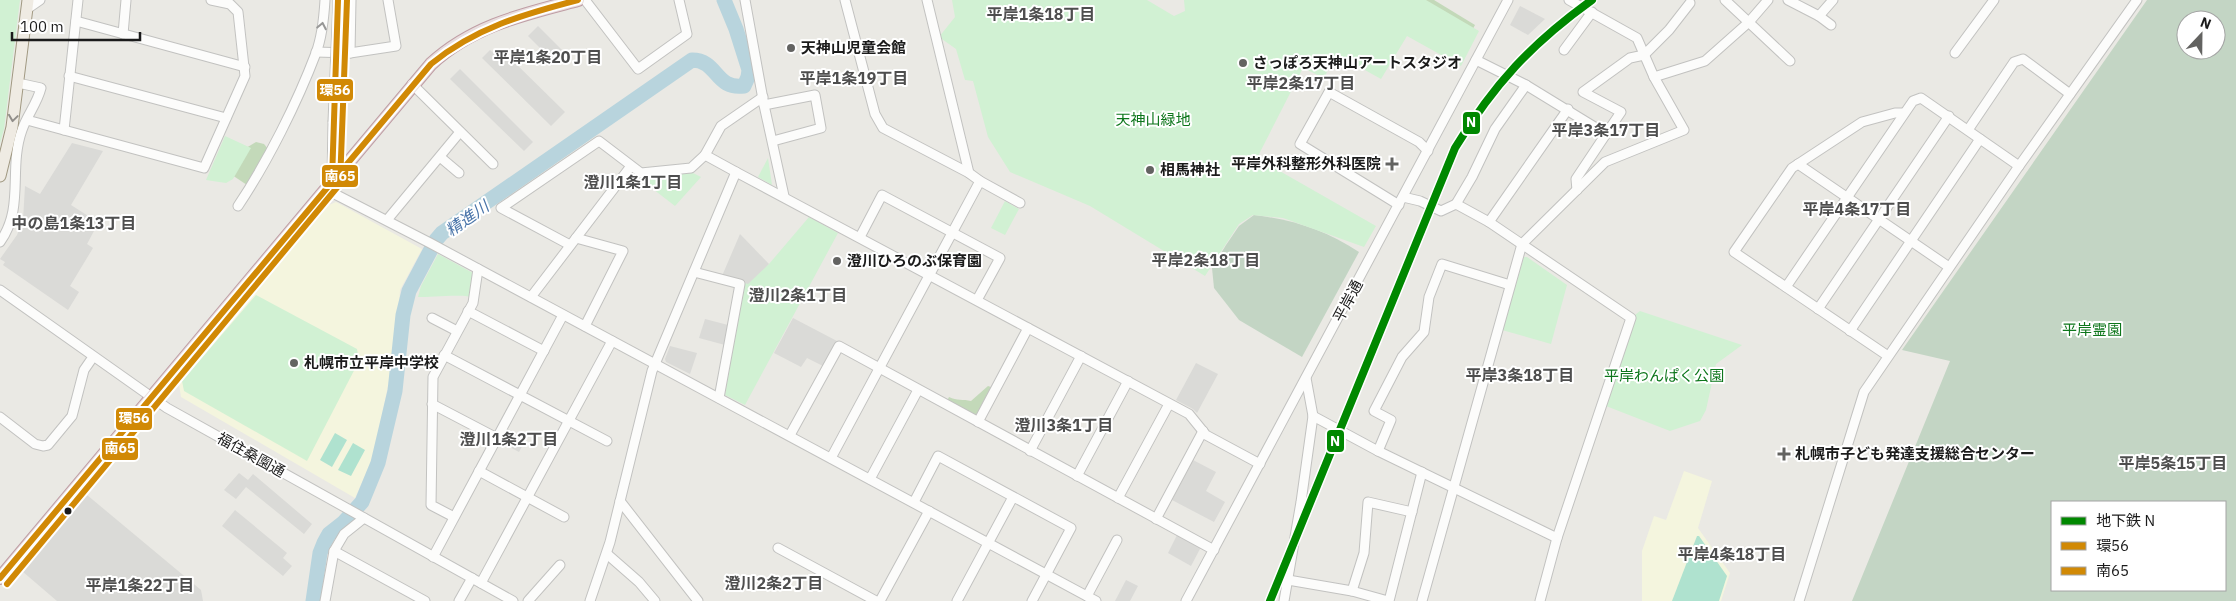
<svg xmlns="http://www.w3.org/2000/svg" width="2236" height="601" viewBox="0 0 2236 601" font-family="'IBM Plex Sans','Noto Sans JP',sans-serif">
<style>
.education{fill:#f4f5de}
.forest{fill:#c3d9b9}
.cemetery{fill:#c3d5c4;fill-rule:evenodd}
.park{fill:#d1f1d3}
.pitch{fill:#afe2cf}
.parking{fill:#dadad7}
.pier{fill:#dcdbd9}
.lines{fill:none;stroke-linecap:round;stroke-linejoin:round}
.river{stroke:#b8d4dd;stroke-width:15}
.minor-casing{stroke:#c2c2c0;stroke-width:11}
.major-casing{stroke:#a09881;stroke-width:13}
.highway-casing{stroke:#bf9da4;stroke-width:14}
.minor{stroke:#fcfcfb;stroke-width:9}
.major{stroke:#efebe3;stroke-width:11}
.highway{stroke:#e8dede;stroke-width:12}
.minor-bridge-casing{stroke:#c2c2c0;stroke-width:11;stroke-linecap:butt}
.minor-bridge{stroke:#fcfcfb;stroke-width:9}
.bus-1-casing{stroke:#fff;stroke-width:10}
.bus-2-casing{stroke:#fff;stroke-width:10}
.bus-1{stroke:#d18905;stroke-width:6}
.bus-2{stroke:#d18905;stroke-width:6}
.metro-1-casing{stroke:#fff;stroke-width:11}
.metro-1{stroke:#080;stroke-width:8}
.oneway{stroke:#979796}
.oneway2{stroke:#908d89}
.poi-dot{fill:#636361;stroke:#fff;stroke-width:2}
.bus-dot{fill:#1b1b1b;stroke:#fff;stroke-width:2}
.labels{text-anchor:middle;stroke-width:4;stroke-linejoin:round;paint-order:stroke}
.poi-label{font-size:15px;font-weight:bold;fill:#1b1b1b;stroke:#fff;text-anchor:start}
.park-label{font-size:15px;fill:#0d761b;stroke:#fff}
.street-label{font-size:15px;fill:#1b1b1b;stroke:#fff}
.neighbourhood-label{font-size:16px;font-weight:bold;fill:#4e4e4e;stroke:#fff}
.water-label{font-size:16px;font-style:italic;fill:#4a75a9;stroke:#fff}
.line-badge{stroke:#fff;stroke-width:2}
.badge-label{font-size:14px;text-anchor:middle;font-weight:bold;fill:#fff}
</style>
<rect width="100%" height="100%" fill="#eae9e4"/>
<g class="education">
<path d="M336,202L422,249L400,290L397,342L376,444L371,462L355,498L181,397L179,384L329,205Z"/>
<path d="M1684,471L1712,481L1698,528L1730,573L1721,601H1642V551L1654,516L1666,520Z"/>
</g>
<g class="forest">
<path d="M1404,0H1434L1475,25L1468,38Z"/>
<path d="M256,142L264,144L268,149L247,185L232,175L246,148Z"/>
<path d="M988,386L991,387L975,417L947,401L949,397C957,401 963,399 971,401Z"/>
</g>
<g class="cemetery">
<path d="M2147,0H2236V601H1852L1950,361L1902,350ZM2186,20H2216V50H2186ZM2052,502H2225V590H2052Z"/>
<path d="M1254,215C1294,220 1325,230 1359,252L1302,357L1239,320L1214,288L1212,268L1226,245L1239,226Z"/>
</g>
<g class="park">
<path d="M0,0H20L4,129L0,143Z"/>
<path d="M952,0H1147L1174,16L1185,11L1184,0H1426L1479,31L1461,66L1407,36L1381,79L1336,54L1324,78L1303,68L1257,158L1376,226L1364,247L1283,218L1253,215L1239,224L1205,276L1090,206L1010,172L988,137L973,81L965,80L956,49L939,37L955,17Z"/>
<path d="M225,136L251,148L233,179L226,183L206,180Z"/>
<path d="M768,158L772,185L758,177Z"/>
<path d="M693,173L701,177L675,206L640,179Z"/>
<path d="M1005,201L1019,209L1005,235L991,228Z"/>
<path d="M809,217L838,233L745,405L725,395L744,282L769,264Z"/>
<path d="M438,254L473,273L470,297C465,294 428,297 418,297L421,286Z"/>
<path d="M1524,257H1527L1567,285L1551,344L1502,330Z"/>
<path d="M256,295L357,349L359,361L307,461L184,391L182,381Z"/>
<path d="M1640,311L1742,345L1716,364L1706,410L1700,421L1670,431L1606,406L1635,315Z"/>
</g>
<g class="pitch">
<path d="M335,433L347,440L332,467L320,460Z"/>
<path d="M353,443L365,450L351,476L338,470Z"/>
<path d="M1697,536H1699L1727,576L1719,601H1672Z"/>
</g>
<g class="parking">
<path d="M1520,6L1545,19L1528,35L1510,25Z"/>
<path d="M538,26L566,54L556,64L528,36Z"/>
<path d="M490,50L499,58L505,53L565,112L551,126L482,58Z"/>
<path d="M460,69L533,142L524,151L450,79Z"/>
<path d="M72,143L103,151L71,205L96,221L90,229L94,231L87,244L93,248L70,286L79,292L68,310L3,265L5,262L0,259L17,235L23,220L25,186L40,194Z"/>
<path d="M740,234L769,264L748,284L722,276Z"/>
<path d="M793,318L837,341L823,366L807,358L801,367L774,353Z"/>
<path d="M705,319L728,325L725,345L699,338Z"/>
<path d="M670,346L697,353L690,374L666,362L665,359Z"/>
<path d="M1196,363L1218,374L1197,413L1193,409L1176,400Z"/>
<path d="M508,429L526,439L519,452L500,442Z"/>
<path d="M1193,460L1216,472L1206,491L1225,502L1214,522L1172,500Z"/>
<path d="M239,473L248,480L253,474L312,524L304,534L246,487L236,499L224,490Z"/>
<path d="M87,495L201,590L203,601H57L22,571Z"/>
<path d="M235,510L287,553L283,558L292,566L283,576L222,526Z"/>
<path d="M1177,535L1201,547L1191,566L1168,553Z"/>
<path d="M1126,580L1138,586L1130,601H1115Z"/>
</g>
<path class="pier" d="M358,500L365,504L349,523L341,519Z"/>
<g class="lines">
<path class="river" d="M313,601L320,553L324,543L329,534L343,523L362,502L378,463L395,391L403,315L409,291L436,240L442,233L692,60C718,60 715,90 744,86L748,77L749,70L736,29L724,0"/>
<g class="minor-casing">
<g id="minor">
<path d="M585,0L638,69L687,34L679,0"/>
<path d="M745,0L764,105L784,196"/>
<path d="M845,0L875,114L883,128L969,173L980,181L1020,203"/>
<path d="M927,0L969,173"/>
<path d="M1725,0L1790,61"/>
<path d="M1788,0L1819,16L1831,25"/>
<path d="M27,9L40,0"/>
<path d="M1819,16L1833,0"/>
<path d="M76,21L245,67"/>
<path d="M123,34L126,0"/>
<path d="M1564,50L1592,12"/>
<path d="M316,52L350,53L396,46L388,0"/>
<path d="M350,53L351,0"/>
<path d="M1955,53L1994,0"/>
<path d="M1476,60L1526,85L1606,134L1576,179L1577,190"/>
<path d="M69,76L226,118"/>
<path d="M1654,77L1705,61L1749,22L1768,0"/>
<path d="M412,84L493,164"/>
<path d="M764,105L815,95L821,128L773,141"/>
<path d="M27,120L204,168L245,76L238,12L230,4L211,0"/>
<path d="M64,130L78,0"/>
<path d="M1968,130L2014,62L2023,59L2070,94"/>
<path d="M1606,134L1621,112L1583,92L1630,58L1644,55L1669,30L1690,3"/>
<path d="M705,155L736,172"/>
<path d="M440,157L459,173"/>
<path d="M1798,164L1949,267"/>
<path d="M332,180L333,122"/>
<path d="M325,189L430,243L1096,601"/>
<path d="M1403,197L1420,201L1441,211L1456,204L1489,222L1631,318L1557,538L1540,601"/>
<path d="M1456,204L1472,177L1495,129L1526,85"/>
<path d="M1399,205L1300,144L1329,92L1419,142L1428,151"/>
<path d="M238,206C268,161 297,103 316,53C322,37 324,17 325,0"/>
<path d="M387,220L460,132"/>
<path d="M1489,222L1568,109"/>
<path d="M860,237L882,195L1000,258L977,300"/>
<path d="M576,238L623,251L585,326"/>
<path d="M0,242C25,207 8,169 22,130C27,115 37,104 41,88L18,83"/>
<path d="M570,245L501,208L599,141L641,173L691,168L705,155L721,126L763,97"/>
<path d="M694,272L740,284L719,398"/>
<path d="M1786,287L1913,101L1921,98L2019,166"/>
<path d="M0,290L167,408L513,601"/>
<path d="M531,297L631,166"/>
<path d="M1818,309L1949,116"/>
<path d="M468,311L544,351"/>
<path d="M432,318L457,331"/>
<path d="M1850,331L1980,139"/>
<path d="M444,355L607,441"/>
<path d="M1888,356L1734,252L1792,168L1862,122L1895,113H1904"/>
<path d="M432,404L497,438"/>
<path d="M1313,416L1378,451L1557,538"/>
<path d="M0,417L35,444L43,446L48,445L72,416L84,370L93,357"/>
<path d="M978,422L1028,328"/>
<path d="M790,435L839,346L1214,550"/>
<path d="M1030,451L1081,356"/>
<path d="M1378,451L1391,420L1374,411L1402,357L1424,332L1429,297L1442,264L1510,285"/>
<path d="M831,458L980,181"/>
<path d="M479,471L564,517"/>
<path d="M1077,476L1128,381"/>
<path d="M870,479L918,390"/>
<path d="M1118,498L1169,404"/>
<path d="M620,501L698,601"/>
<path d="M914,502L938,456L1071,528L1032,601"/>
<path d="M454,517L431,505L433,377L473,303L478,269"/>
<path d="M1156,519L1203,431"/>
<path d="M778,548L876,601"/>
<path d="M334,551L425,601"/>
<path d="M607,554L639,582L655,601"/>
<path d="M433,557L563,315"/>
<path d="M1288,580L1352,591L1388,601"/>
<path d="M481,583L612,341"/>
<path d="M1352,591L1364,553L1368,502L1412,512"/>
<path d="M1087,596L1117,540"/>
<path d="M325,601L334,551L344,534L364,518"/>
<path d="M459,601L472,578"/>
<path d="M528,601L560,565"/>
<path d="M590,601L610,542L652,371L736,172L1189,414L1206,435L1260,464"/>
<path d="M880,601L929,511"/>
<path d="M957,601L1013,497"/>
<path d="M1186,601L1508,0"/>
<path d="M1284,601L1301,502L1313,416L1306,378"/>
<path d="M1389,601L1422,472"/>
<path d="M1422,601L1522,244L1605,162L1684,130L1654,77L1637,38L1569,0"/>
<path d="M1799,601L1864,392L2019,166L2137,0"/>
</g>
</g>
<g class="major-casing">
<path id="major" d="M0,176L12,127L28,0"/>
</g>
<g class="highway-casing">
<path id="highway" d="M0,578L431,64C473,25 525,14 578,0"/>
</g>
<use href="#minor" class="minor"/>
<use href="#major" class="major"/>
<use href="#highway" class="highway"/>
<g class="minor-bridge-casing">
<path id="minor-bridge" d="M333,122L338,0"/>
</g>
<use href="#minor-bridge" class="minor-bridge"/>
<g class="bus-1-casing">
<g id="bus-1">
<path d="M332,180L338,0"/>
<path d="M0,578L431,64C475,28 524,14 578,0"/>
</g>
</g>
<g class="bus-2-casing">
<path id="bus-2" d="M7,584L340,184L347,0"/>
</g>
<use href="#bus-1" class="bus-1"/>
<use href="#bus-2" class="bus-2"/>
<g class="metro-1-casing">
<path id="metro-1" d="M1270,601L1455,148C1494,84 1531,44 1592,0"/>
</g>
<use href="#metro-1" class="metro-1"/>
</g>
<defs><path id="oneway-chevron" d="M-2-3.5L2.5 0L-2 3.5" fill="none" stroke-width="1.6" stroke-linecap="round" stroke-linejoin="round" transform="scale(1.25)"/></defs>
<use class="oneway" href="#oneway-chevron" transform="translate(322 26) rotate(-79)"/>
<use class="oneway2" href="#oneway-chevron" transform="translate(13 118) rotate(98)"/>
<g class="poi-dot">
<circle cx="791" cy="48" r="5"/>
<circle cx="1243" cy="63" r="5"/>
<path d="M1389.5 156.5h5v5h5v5h-5v5h-5v-5h-5v-5h5z"/>
<circle cx="1150" cy="170" r="5"/>
<circle cx="837" cy="261" r="5"/>
<circle cx="294" cy="363" r="5"/>
<path d="M1781.5 446.5h5v5h5v5h-5v5h-5v-5h-5v-5h5z"/>
</g>
<circle class="bus-dot" cx="68" cy="511" r="4.5"/>
<g class="labels">
<g class="poi-label">
<text x="801" y="53">天神山児童会館</text>
<text x="1253" y="68">さっぽろ天神山アートスタジオ</text>
<text x="1381" y="169" text-anchor="end">平岸外科整形外科医院</text>
<text x="1160" y="175">相馬神社</text>
<text x="847" y="266">澄川ひろのぶ保育園</text>
<text x="304" y="368">札幌市立平岸中学校</text>
<text x="1795" y="459">札幌市子ども発達支援総合センター</text>
</g>
<g class="park-label">
<text x="1153" y="125">天神山緑地</text>
<text x="2092" y="335">平岸霊園</text>
<text x="1664" y="381">平岸わんぱく公園</text>
</g>
<g class="street-label">
<text transform="translate(1348 301) rotate(-62)" y="5">平岸通</text>
<text transform="translate(251 455) rotate(29)" y="5">福住桑園通</text>
</g>
<g class="neighbourhood-label">
<text x="1041" y="20">平岸1条18丁目</text>
<text x="548" y="63">平岸1条20丁目</text>
<text x="854" y="84">平岸1条19丁目</text>
<text x="1301" y="89">平岸2条17丁目</text>
<text x="1606" y="136">平岸3条17丁目</text>
<text x="633" y="188">澄川1条1丁目</text>
<text x="1857" y="215">平岸4条17丁目</text>
<text x="74" y="229">中の島1条13丁目</text>
<text x="1206" y="266">平岸2条18丁目</text>
<text x="798" y="301">澄川2条1丁目</text>
<text x="1520" y="381">平岸3条18丁目</text>
<text x="1064" y="431">澄川3条1丁目</text>
<text x="509" y="445">澄川1条2丁目</text>
<text x="2173" y="469">平岸5条15丁目</text>
<text x="1732" y="560">平岸4条18丁目</text>
<text x="774" y="589">澄川2条2丁目</text>
<text x="140" y="591">平岸1条22丁目</text>
</g>
<g class="water-label">
<text transform="translate(467 218) rotate(-35)" y="6">精進川</text>
</g>
</g>
<g class="line-badge">
<rect x="316" y="78" width="38" height="24" rx="5" fill="#d18905"/>
<rect x="1462" y="111" width="19" height="24" rx="5" fill="#080"/>
<rect x="321" y="164" width="38" height="24" rx="5" fill="#d18905"/>
<rect x="115" y="407" width="38" height="24" rx="5" fill="#d18905"/>
<rect x="1326" y="429" width="19" height="24" rx="5" fill="#080"/>
<rect x="101" y="437" width="38" height="24" rx="5" fill="#d18905"/>
</g>
<g class="badge-label">
<text x="335" y="95">環56</text>
<text x="1471" y="127">N</text>
<text x="340" y="181">南65</text>
<text x="134" y="423">環56</text>
<text x="1335" y="446">N</text>
<text x="120" y="453">南65</text>
</g>
<rect x="2051" y="501" width="175" height="90" fill="#ffffff" stroke="#a4a4a4"/>
<rect x="2061" y="517" width="25" height="8" fill="#008800" stroke="#a4a4a4"/>
<text x="2096" y="526" font-size="15" fill="#1b1b1b">地下鉄 N</text>
<rect x="2061" y="542" width="25" height="8" fill="#d18905" stroke="#a4a4a4"/>
<text x="2096" y="551" font-size="15" fill="#1b1b1b">環56</text>
<rect x="2061" y="567" width="25" height="8" fill="#d18905" stroke="#a4a4a4"/>
<text x="2096" y="576" font-size="15" fill="#1b1b1b">南65</text>
<g transform="translate(2201 35) rotate(22)"><circle r="24" fill="#ffffff" stroke="#a4a4a4"/>
<path d="M0-4L9 19L0 12L-9 19Z" fill="#636361"/>
<text y="-8" font-size="14" font-weight="bold" text-anchor="middle" fill="#1b1b1b">N</text>
</g>
<path d="M12 32v8h128v-8" fill="none" stroke="#1b1b1b" stroke-width="2.5"/>
<text x="20" y="32" font-size="15" fill="#1b1b1b" stroke="#ffffff" stroke-width="4" paint-order="stroke">100 m</text>
</svg>
